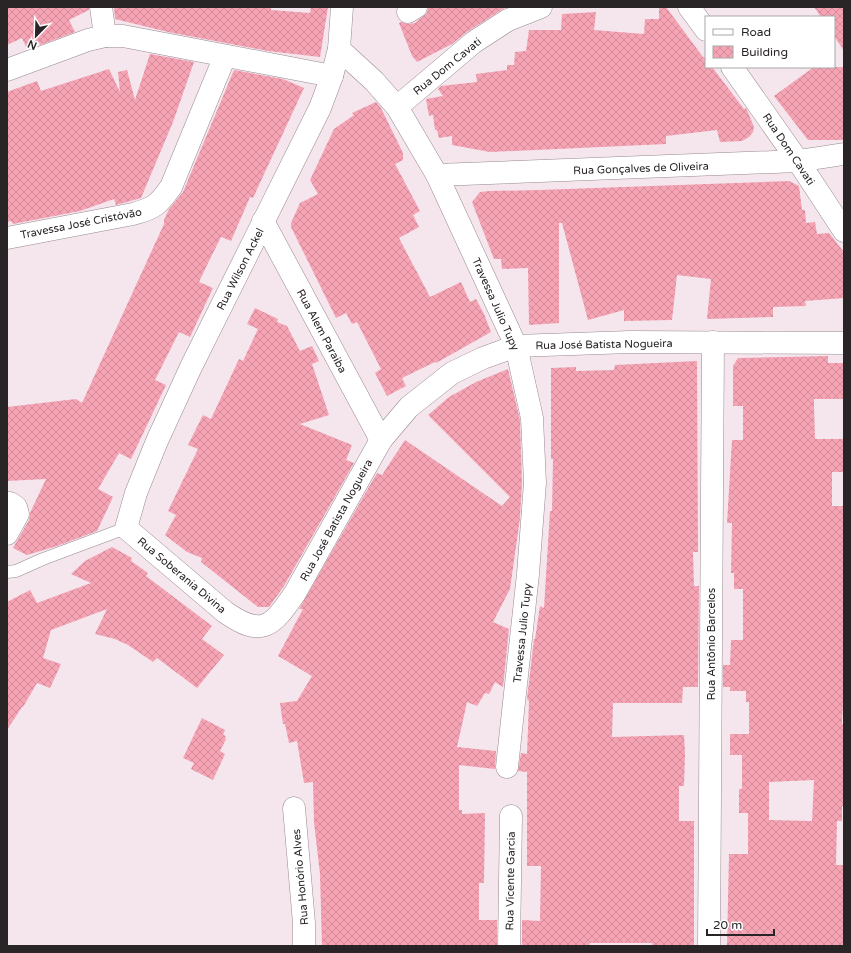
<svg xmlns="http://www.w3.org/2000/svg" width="851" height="953" viewBox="0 0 851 953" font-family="'Varela Round',sans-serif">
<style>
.building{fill:url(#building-cross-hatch);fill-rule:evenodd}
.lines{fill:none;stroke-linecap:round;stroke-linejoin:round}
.service-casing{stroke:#96898f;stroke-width:13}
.minor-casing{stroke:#96898f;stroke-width:23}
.service{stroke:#fff;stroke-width:12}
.minor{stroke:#fff;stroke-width:22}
.labels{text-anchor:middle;stroke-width:3;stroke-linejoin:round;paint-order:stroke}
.street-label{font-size:11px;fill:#292426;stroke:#fff}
</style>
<defs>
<pattern id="building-cross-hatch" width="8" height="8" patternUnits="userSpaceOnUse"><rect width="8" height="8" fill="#f6a3b4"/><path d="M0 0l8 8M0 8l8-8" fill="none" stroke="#d38c9b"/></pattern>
</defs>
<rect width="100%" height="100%" fill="#f5e6ee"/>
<g class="building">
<path d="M7,7H89V10L69,20L75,32L40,45L38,41L26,47L22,38L7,45Z"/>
<path d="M114,7H271V10L310,13L311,7H328L320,57L268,51L168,32L115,19Z"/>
<path d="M428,7H506L467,32L452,44L417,62L412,56L399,23L401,22L408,24L415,23L427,13Z"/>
<path d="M659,7H666L703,57H704L706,59V67H712L744,109L746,108L747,110L754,127L753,132L749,137L742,141L720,142L717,130L666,136V144L490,152L452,145V136L439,138L437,130H435L433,115L429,116L426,99L443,96L438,89L441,86L477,82L476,74L507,70V65H514L515,52L526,51L529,30H561L562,14L596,12L594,30L644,34L645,19H659Z"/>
<path d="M814,7H844V51L834,36V17H821Z"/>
<path d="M150,54L194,62L173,122L141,198L116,205L114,199L80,211L13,224L11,221L7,222V92L37,81L41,91L109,69L120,92L118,72L127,70L135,100Z"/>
<path d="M814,67H844V140H808L774,96Z"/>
<path d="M234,70L283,79L304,88L259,185L253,198L250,197L231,241L221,237L208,263L199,282L213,288L190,337L179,332L155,380L166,385L131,459L119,453L98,489L113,497L97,531L57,546L27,555L13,548L29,520L30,513L46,479L7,481V407L76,399L82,403L164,224V220L169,209L183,192Z"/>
<path d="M376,102L381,108L403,153V160L395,164L420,211L413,215L419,227L399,238L430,297L461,282L470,302L476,299L484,314L491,332L436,363L435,362L402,378L406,386L387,396L375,373L381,369L357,322L352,324L346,313L336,318L291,227V223L300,203L318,194L310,180L334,129L354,115L352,113Z"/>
<path d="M789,181L799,186L802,210H805L806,223L815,222L817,234L829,233L844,252V298L805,301L806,306L773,307V317L707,319L711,279L677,275L672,320L624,321V310L588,320L562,223H559V323L529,325L528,268L502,269L501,259H494L472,202L480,192L490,191L539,190Z"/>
<path d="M255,308L278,319L277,322L287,326L300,351L312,346L319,361L312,364L329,415L300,424L352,445L346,460L354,463L284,586L269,607H258L201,562L202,558L187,552L165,535L176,515L168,511L198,449L188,445L203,415L211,419L239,359L243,361L258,329L247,324Z"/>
<path d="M828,356V363H844V399H814V405L815,439H844V472H832V506H844V688L842,724H844V806H842V821H837L836,865H844V946H727L729,854H748V813H739V789H742V755H730V734H749V702H746V691H730V687H723V665H730L731,640H743V589H734V573H731L732,523H727L732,440H743V406H733V366L738,358ZM814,780L812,821L769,820V782Z"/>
<path d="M697,361L698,552H693L694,586H699L698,687H683L682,703H613L612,737L684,735L685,753L684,786H679V821H694V946H652V943H590L589,946H522V920L540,921L541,866H527V772L518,771L521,753L527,754L529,701L527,699L534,639H535L540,606L544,608L550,511H552L553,459H551V368L576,367V371L614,370L615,365Z"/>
<path d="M508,369L520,420L522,483L520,518L510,589L493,622L509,629L503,687L495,682L489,694L485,693L477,706L467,702L457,747L496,751L495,769L459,765V810H462V814L485,813L484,883H479V920H497V946H322L320,874L314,822L313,782L304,783L297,741L289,743L285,724H283L280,703L297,701L312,676L278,656L303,609H299L377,473L382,475L405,440L502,506L510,497L428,415L449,397L476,382Z"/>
<path d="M112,547L132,558L131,561L148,573L146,576L212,626L202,639L224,655L197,688L157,658L153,662L128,645L115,639L95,634L107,609L51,630L43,658L61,664L50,688L37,683L23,707H22L7,730V602L30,590L37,603L91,583L71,574L85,561Z"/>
<path d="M202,718L225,730L223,735L226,736L225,738L226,739L220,751L225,754L213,780L191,769L194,763L183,758Z"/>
</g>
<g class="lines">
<g class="service-casing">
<path id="service" d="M7,572L16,571L43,559L126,528"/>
</g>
<g class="minor-casing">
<g id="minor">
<path d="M101,7L105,36"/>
<path d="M342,7L339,49L332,76L320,108L191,367L157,441L136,493L126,528L225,612C262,638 272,627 295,593L381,440L409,407L452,373L483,358L516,346L630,342L844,343"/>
<path d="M689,7L706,30"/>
<path d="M408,12L416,7"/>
<path d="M339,49L374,81L397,107L437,175L516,346L532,418L535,483L528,574L507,767"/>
<path d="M732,67L798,161L844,231"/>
<path d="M7,70L88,40L105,36H123L332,76"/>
<path d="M397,107L474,42L508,20L541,7"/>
<path d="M437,175L798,161L844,154"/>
<path d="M263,221L381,440"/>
<path d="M7,238L133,214C155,208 158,205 171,187L225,56"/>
<path d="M7,503H10L16,507L18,514L7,534"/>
<path d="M294,808L304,923V946"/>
<path d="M509,946L511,816"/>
<path d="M709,946L713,342"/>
</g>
</g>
<use href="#service" class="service"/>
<use href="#minor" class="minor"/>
</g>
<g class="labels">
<g class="street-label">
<text transform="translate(447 66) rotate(-39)" y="4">Rua Dom Cavati</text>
<text transform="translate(789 149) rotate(56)" y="4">Rua Dom Cavati</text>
<text transform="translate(641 168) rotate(-2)" y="4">Rua Gonçalves de Oliveira</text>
<text transform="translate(81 223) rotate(-11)" y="4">Travessa José Cristóvão</text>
<text transform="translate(240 269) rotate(-63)" y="4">Rua Wilson Ackel</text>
<text transform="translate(496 304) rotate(66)" y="4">Travessa Julio Tupy</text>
<text transform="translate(322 331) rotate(62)" y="4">Rua Alem Paraiba</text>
<text transform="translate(604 344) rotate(-1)" y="4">Rua José Batista Nogueira</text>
<text transform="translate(336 520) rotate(-61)" y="4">Rua José Batista Nogueira</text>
<text transform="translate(182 575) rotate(40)" y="4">Rua Soberania Divina</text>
<text transform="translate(522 633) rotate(-84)" y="4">Travessa Julio Tupy</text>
<text transform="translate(711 644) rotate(-90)" y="4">Rua Antônio Barcelos</text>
<text transform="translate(300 877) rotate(-95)" y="4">Rua Honório Alves</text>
<text transform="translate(510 881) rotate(-89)" y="4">Rua Vicente Garcia</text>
</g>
</g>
<rect width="851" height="953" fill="none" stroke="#292426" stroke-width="16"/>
<rect x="705" y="16" width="130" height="52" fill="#ffffff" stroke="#a9a7a8"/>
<rect x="713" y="29" width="20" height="6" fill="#ffffff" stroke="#a9a7a8"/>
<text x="741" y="36" font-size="12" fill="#292426">Road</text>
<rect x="713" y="46" width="20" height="12" fill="url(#building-cross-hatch)" stroke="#a9a7a8"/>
<text x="741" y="56" font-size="12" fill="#292426">Building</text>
<g transform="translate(36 36) rotate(203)" stroke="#ffffff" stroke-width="3" paint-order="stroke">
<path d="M0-3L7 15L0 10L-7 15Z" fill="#292426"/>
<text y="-6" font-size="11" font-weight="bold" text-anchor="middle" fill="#292426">N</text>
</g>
<path d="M707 929v6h67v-6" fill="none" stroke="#292426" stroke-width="2"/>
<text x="713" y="929" font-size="12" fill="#292426" stroke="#ffffff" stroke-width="3" paint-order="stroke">20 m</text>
</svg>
